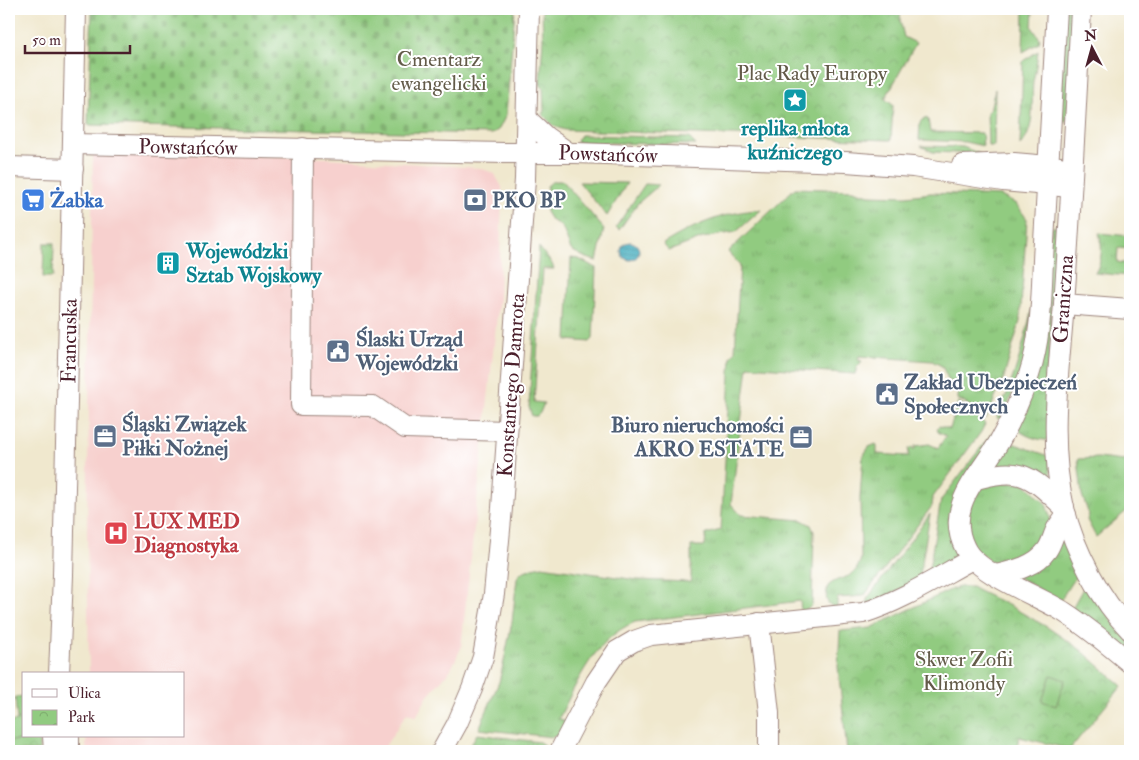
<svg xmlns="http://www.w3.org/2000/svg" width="1139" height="760" viewBox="0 0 1139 760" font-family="'IM FELL Double Pica',serif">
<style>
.built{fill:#f7d0ce}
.grass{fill:url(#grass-tufts);stroke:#6e7556}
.cemetery{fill:url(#cemetery-stones);stroke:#6e7556}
.park{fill:url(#park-crowns);stroke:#6e7556}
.garden{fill:#91cb80;stroke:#6e7556}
.water{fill:url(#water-rules);stroke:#446574}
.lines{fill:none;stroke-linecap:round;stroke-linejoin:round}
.minor-casing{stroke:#9d847c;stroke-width:22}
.minor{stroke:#fff;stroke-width:20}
.labels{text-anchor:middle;stroke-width:4;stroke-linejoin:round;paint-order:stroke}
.park-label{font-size:21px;fill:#635b49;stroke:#fff}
.culture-label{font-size:21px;font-weight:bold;fill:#0d838f;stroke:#fff}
.street-label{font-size:21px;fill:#4a1f2b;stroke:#fff}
.shop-label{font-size:21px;font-weight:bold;fill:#366cbe;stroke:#fff;text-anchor:start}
.service-label{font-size:21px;font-weight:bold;fill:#4e5e75;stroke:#fff;text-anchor:start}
.health-label{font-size:21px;font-weight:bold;fill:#be3a42;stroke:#fff;text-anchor:start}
</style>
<defs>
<pattern id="grass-tufts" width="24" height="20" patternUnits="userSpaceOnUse" patternTransform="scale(1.25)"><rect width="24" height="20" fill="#91cb80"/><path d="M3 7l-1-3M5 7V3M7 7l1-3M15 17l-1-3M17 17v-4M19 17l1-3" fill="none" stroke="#7fae6f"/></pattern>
<pattern id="cemetery-stones" width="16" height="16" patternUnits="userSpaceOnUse" patternTransform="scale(1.25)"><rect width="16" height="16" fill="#91cb80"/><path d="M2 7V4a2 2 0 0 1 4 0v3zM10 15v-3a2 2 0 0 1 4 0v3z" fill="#7fae6f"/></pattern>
<pattern id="park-crowns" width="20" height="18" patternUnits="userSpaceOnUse" patternTransform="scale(1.25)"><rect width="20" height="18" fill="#91cb80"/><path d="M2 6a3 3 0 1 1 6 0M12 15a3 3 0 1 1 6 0" fill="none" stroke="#7fae6f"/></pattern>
<pattern id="water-rules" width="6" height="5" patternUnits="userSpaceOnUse" patternTransform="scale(1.25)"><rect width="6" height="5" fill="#3eabbd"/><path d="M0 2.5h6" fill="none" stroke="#368b9a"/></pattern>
</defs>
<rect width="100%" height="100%" fill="#fff"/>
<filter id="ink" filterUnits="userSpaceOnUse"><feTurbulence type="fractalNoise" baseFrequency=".02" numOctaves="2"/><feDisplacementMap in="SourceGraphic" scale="10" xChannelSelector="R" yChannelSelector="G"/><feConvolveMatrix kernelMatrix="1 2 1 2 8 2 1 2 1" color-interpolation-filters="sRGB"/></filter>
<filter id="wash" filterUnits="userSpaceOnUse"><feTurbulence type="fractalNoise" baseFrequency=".0096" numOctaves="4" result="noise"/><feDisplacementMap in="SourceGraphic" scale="20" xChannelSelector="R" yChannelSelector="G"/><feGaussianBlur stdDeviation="1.12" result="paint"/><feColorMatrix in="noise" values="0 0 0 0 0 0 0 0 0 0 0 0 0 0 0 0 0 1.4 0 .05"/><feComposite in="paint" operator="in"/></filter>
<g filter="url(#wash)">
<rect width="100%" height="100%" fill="#f0e8ce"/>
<path class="built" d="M93,152L326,158L479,168L494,173L502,187L499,297L461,648L451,669L427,697L416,717L407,713L382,751H89L86,748L87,736H184V674H89L87,533Z"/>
<g class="grass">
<path d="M1065,9H1074L1067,121H1059Z"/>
<path d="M1024,11H1033L1032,27L1040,39L1039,43L1023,52Z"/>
<path d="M1038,51C1037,62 1035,72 1033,82C1031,104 1036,130 1020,146L1023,61Z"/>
<path d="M995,89L994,146H988L987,112L990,110Z"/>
<path d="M924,118L928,119L930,132L982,133L983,146L965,142L919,140L920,122Z"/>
<path d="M581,135L689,138L696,145L576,142Z"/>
<path d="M921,146L963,147L980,154L933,152Z"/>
<path d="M553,181H563L604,229L597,261L586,258L571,250L563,229L558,224L551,220L546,212L547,186Z"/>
<path d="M579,182L627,183L607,216Z"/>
<path d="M645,184L659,185L638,203L619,230L616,227Z"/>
<path d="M795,188L853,190L869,195L906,196L931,193L1001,196L1016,204L1027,219L1020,321L1004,377L986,419L974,408L958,399L959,383L949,381L942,366L932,361L859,356L858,360L862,361L857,367L855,374L748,366L731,504L741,515L802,520L811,525L814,532L812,605L807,610L801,612L800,601L635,622C594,639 578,681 559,718L567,723L559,735L553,737L479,729L499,682L504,661L512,622L517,578L520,573L532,568L542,566L637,580L691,582V546H705L706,534L721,530L731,356L735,352L740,265L728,252Z"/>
<path d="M756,210H761L736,232L703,238L669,251L663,244C692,226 722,213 756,210Z"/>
<path d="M1052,227H1057L1048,369L1049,440C1039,441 1021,435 1016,427Z"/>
<path d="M1099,233L1130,236V249L1118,248L1117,262L1130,264V276L1095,273C1102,262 1103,246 1099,233Z"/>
<path d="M44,243H54L53,277H43Z"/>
<path d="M539,247L552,264L554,269H543L534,402L544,403L540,413L537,416H532L529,407Z"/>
<path d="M571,258L579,259L596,268L593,339L590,342L567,340Z"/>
<path d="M1032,307L1025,361L1002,420L997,418L998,414C1014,380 1024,344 1032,307Z"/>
<path d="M958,402L971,410L985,424L981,432L933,497L932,506L864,596L837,598V608C825,605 825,597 828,586C843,573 853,583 861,559L860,497L863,456L869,447L876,444L877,445V454L908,456L909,449L912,447L913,449H915V446L929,444L938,448L946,436L938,432L937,428L940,426L950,429Z"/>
<path d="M992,433L995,434L955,546C956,564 945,566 932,575L929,569L941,500Z"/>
<path d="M1009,442L1049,456L1052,488L993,467Z"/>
<path d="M1098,458L1124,461L1127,458H1130V508L1096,537L1087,520L1089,515L1082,495L1078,459Z"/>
<path d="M990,483H1025L1046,504L1050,517V525L1035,556L1000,564L992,562L974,549L966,528L972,498L980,490Z"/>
<path d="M930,514L919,581L867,605V599Z"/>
<path d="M1062,533L1081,571L1071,583L1060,601L1016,576Z"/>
<path d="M1086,583L1116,626L1130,641V653L1072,608Z"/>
<path d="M24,696V736H39V739L9,741V722L17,721L15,697Z"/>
<path d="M477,734L539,742L544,745L541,751H467Z"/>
</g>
<path class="cemetery" d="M92,9H515L506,115L499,129L492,134L88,125Z"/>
<g class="park">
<path d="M542,9H901L900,20L904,37L916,43L885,99L893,105L891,140L565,130L554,126L542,114L544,111L543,88L540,84L543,39Z"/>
<path d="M959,587H972L979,591L1010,606L1047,627L1081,650L1122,686L1070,749L1019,737L1016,751H847L838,667L840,631L871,628L952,589Z"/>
<path d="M39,739V751H9V741Z"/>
</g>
<path class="garden" d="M1051,675L1065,680L1056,706L1042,701Z"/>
<circle class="water" cx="630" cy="251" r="9"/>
</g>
<g filter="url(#ink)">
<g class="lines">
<g class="minor-casing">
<g id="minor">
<path d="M1057,9C1053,87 1048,164 1044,242C1041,286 1043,333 1029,375C1021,398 1011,421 999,442C980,475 944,507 965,548C977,574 1039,596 1064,612C1087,627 1109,645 1130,663"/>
<path d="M1081,9C1076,107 1071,206 1064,304C1059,371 1048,441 1064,508C1074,549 1100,600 1130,630"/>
<path d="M527,119L546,137L569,153"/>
<path d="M73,144L504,153H575L846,162L913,167L1003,181L1071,187"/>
<path d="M303,148L301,405L373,406L405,428L507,431"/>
<path d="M962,165L1014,163L1060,167"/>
<path d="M9,167L73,169"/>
<path d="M1064,304L1130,309"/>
<path d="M976,479C988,476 1002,472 1015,474C1034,476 1050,495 1064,507"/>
<path d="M996,575C1014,571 1036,566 1047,550C1052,543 1053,535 1057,528C1060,524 1063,519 1066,515"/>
<path d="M759,623L769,713V751"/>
<path d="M59,674L63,575L76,9"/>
<path d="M53,736L54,751"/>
<path d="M69,751V736"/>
<path d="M442,751L457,724L472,689L483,657L494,594L502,508L525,179L529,9"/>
<path d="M560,751L596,682L617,651L634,641L651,635L863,613C901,601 937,578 972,559"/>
</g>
</g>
<use href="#minor" class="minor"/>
</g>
</g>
<defs>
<g id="sight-square" transform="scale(1.25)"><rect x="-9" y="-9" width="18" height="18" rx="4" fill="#0f9aa8" stroke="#fff"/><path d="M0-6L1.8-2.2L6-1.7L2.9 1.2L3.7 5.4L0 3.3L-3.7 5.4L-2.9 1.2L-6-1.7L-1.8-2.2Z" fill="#fff"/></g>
<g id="supermarket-square" transform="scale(1.25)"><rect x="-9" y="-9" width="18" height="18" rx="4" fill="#3f7fe0" stroke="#fff"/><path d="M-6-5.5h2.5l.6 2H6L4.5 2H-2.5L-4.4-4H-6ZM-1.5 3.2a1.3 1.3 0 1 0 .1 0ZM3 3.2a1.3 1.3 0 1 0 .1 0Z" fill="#fff"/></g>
<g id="bank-square" transform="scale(1.25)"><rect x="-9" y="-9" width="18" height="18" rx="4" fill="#5c6f8a" stroke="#fff"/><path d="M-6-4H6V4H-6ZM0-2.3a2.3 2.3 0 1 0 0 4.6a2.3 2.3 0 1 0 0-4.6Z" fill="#fff"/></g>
<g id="building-square" transform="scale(1.25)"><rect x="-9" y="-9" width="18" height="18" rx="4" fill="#0f9aa8" stroke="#fff"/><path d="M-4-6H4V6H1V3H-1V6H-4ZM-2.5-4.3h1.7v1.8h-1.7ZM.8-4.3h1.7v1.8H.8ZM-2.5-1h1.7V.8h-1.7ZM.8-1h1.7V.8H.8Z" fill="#fff"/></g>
<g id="civic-square" transform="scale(1.25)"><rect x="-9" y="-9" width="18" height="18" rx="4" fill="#5c6f8a" stroke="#fff"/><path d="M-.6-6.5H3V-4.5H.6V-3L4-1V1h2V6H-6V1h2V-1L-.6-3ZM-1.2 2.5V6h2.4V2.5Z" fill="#fff"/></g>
<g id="office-square" transform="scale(1.25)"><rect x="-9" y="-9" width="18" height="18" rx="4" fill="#5c6f8a" stroke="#fff"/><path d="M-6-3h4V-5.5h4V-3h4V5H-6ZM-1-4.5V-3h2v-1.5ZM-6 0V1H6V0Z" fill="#fff"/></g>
<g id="hospital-square" transform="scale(1.25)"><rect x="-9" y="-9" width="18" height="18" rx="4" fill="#e0444e" stroke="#fff"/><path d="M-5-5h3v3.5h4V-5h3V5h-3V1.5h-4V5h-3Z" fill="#fff"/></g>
</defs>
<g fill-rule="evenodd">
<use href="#sight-square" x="795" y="100"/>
<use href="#supermarket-square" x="33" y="200"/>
<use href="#bank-square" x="475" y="200"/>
<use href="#building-square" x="168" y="263"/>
<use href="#civic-square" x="338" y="351"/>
<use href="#civic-square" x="887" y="394"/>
<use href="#office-square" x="105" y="436"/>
<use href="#office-square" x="801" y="437"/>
<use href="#hospital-square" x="116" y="533"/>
</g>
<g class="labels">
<g class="park-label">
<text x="439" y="66">Cmentarz<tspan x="439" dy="24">ewangelicki</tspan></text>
<text x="812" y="80">Plac Rady Europy</text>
<text x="964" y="666">Skwer Zofii<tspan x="964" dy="24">Klimondy</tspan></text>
</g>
<g class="culture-label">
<text x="795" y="135">replika młota<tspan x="795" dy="24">kuźniczego</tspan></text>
<text x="186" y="258" text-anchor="start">Wojewódzki<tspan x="186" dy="24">Sztab Wojskowy</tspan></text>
</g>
<g class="street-label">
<text transform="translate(188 147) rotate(1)" y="7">Powstańców</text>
<text transform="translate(608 154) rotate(2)" y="7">Powstańców</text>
<text transform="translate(1063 299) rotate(-86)" y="7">Graniczna</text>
<text transform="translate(69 341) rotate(-89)" y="7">Francuska</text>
<text transform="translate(511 385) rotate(-86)" y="7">Konstantego Damrota</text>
</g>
<g class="shop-label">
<text x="50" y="207">Żabka</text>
</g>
<g class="service-label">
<text x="492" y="207">PKO BP</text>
<text x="356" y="346">Ślaski Urząd<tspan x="356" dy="24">Wojewódzki</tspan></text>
<text x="904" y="389">Zakład Ubezpieczeń<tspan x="904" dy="24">Społecznych</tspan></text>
<text x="122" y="431">Śląski Związek<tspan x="122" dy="24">Piłki Nożnej</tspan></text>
<text x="784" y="432" text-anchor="end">Biuro nieruchomości<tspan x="784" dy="24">AKRO ESTATE</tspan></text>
</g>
<g class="health-label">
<text x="134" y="528">LUX MED<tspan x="134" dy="24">Diagnostyka</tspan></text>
</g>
</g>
<rect width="1139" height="760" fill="none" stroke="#fff" stroke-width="30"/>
<rect x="22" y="672" width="162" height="65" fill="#ffffff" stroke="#b7a5aa"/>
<rect x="32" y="689" width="25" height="8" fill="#ffffff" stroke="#b7a5aa"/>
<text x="68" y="698" font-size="15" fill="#4a1f2b">Ulica</text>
<rect x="32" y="710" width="25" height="15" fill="url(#park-crowns)" stroke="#b7a5aa"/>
<text x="68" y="722" font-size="15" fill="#4a1f2b">Park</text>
<g transform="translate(1092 48) rotate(354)" stroke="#ffffff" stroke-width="4" paint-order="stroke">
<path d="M0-4L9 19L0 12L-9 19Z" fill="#4a1f2b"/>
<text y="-8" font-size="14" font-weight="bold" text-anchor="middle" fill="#4a1f2b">N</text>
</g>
<path d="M25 45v8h105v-8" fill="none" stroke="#4a1f2b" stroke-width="2.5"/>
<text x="32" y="45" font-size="15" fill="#4a1f2b" stroke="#ffffff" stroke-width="4" paint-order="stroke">50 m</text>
</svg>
